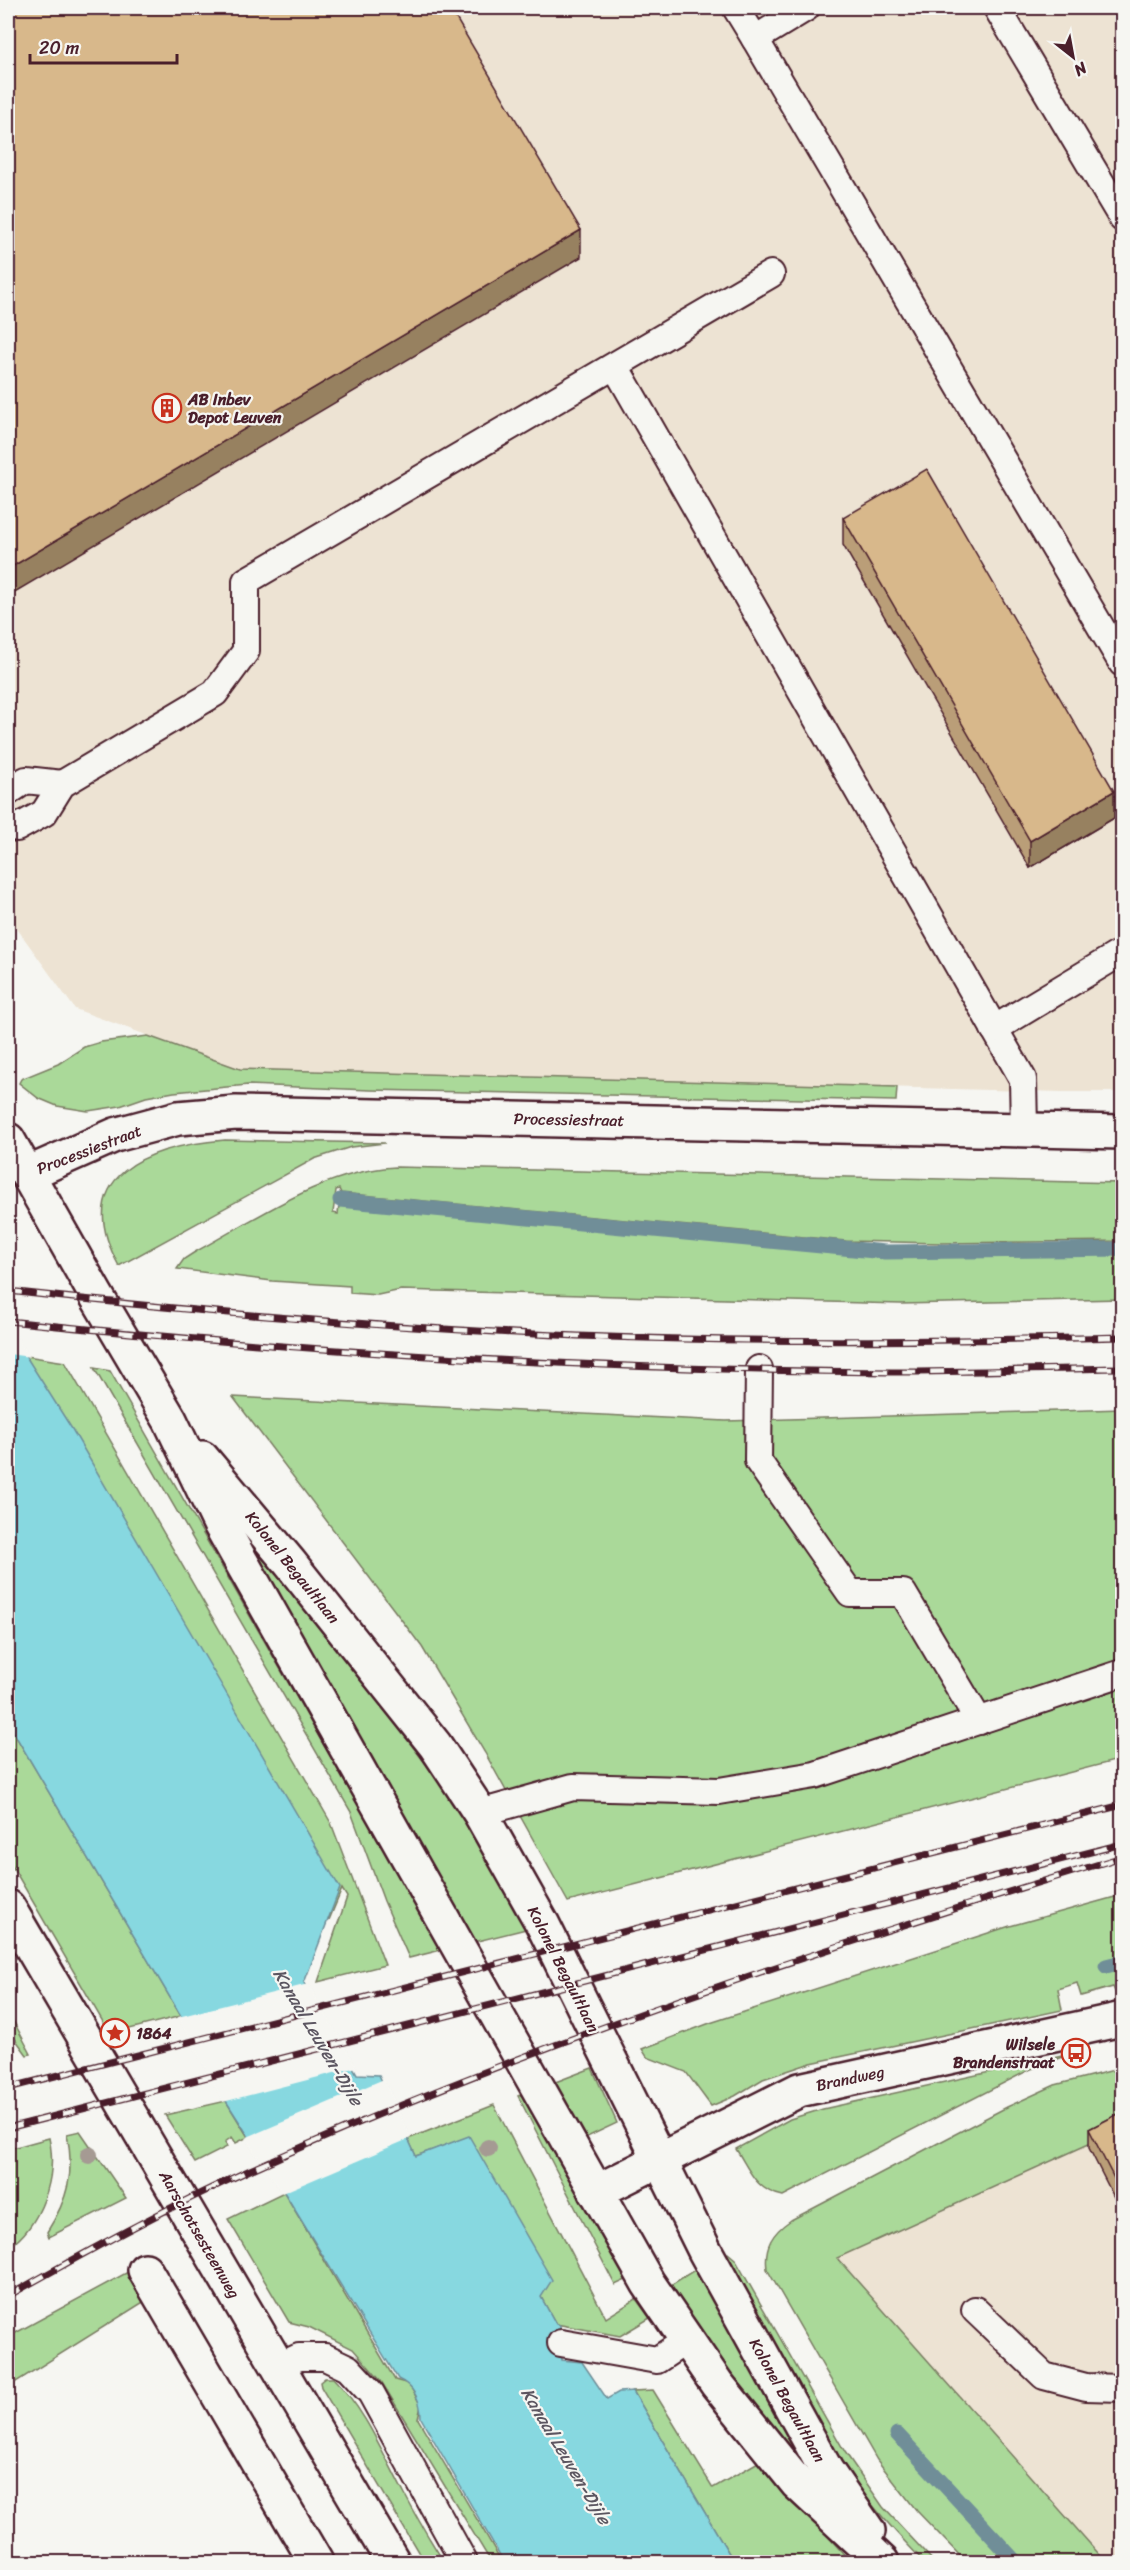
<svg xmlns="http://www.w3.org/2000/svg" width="1130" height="2570" viewBox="0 0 1130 2570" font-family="Sriracha,sans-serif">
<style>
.built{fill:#ede3d3}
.green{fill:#aad999;stroke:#7a7c62;stroke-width:1.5}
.water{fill:#87d8e0;stroke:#6f8e98;stroke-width:1.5}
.pier{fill:#f6f6f2}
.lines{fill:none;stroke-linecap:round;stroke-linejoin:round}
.stream{stroke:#6f8e98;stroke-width:15}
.lane-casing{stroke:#4a1f2b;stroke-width:30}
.street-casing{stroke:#4a1f2b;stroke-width:38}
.secondary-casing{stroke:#4a1f2b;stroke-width:38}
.lane{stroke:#f6f6f2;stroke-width:26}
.street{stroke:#f6f6f2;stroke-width:33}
.secondary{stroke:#f6f6f2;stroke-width:33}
.rail-casing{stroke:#4a1f2b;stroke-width:7}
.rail{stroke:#f6f6f2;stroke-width:4.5;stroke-dasharray:14;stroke-linecap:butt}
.tree{fill:#a59a93}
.wall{fill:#ba9e78;stroke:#4a1f2b;stroke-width:1.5}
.shaded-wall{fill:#978161;stroke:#4a1f2b;stroke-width:1.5}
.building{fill:#d8b88b;stroke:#4a1f2b;stroke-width:1.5}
.labels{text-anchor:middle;stroke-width:4.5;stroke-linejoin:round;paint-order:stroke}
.poi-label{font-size:16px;font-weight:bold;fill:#4a1f2b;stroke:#f6f6f2;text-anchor:start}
.street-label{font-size:16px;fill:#4a1f2b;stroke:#f6f6f2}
.water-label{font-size:18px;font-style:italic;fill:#5c5661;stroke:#f6f6f2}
</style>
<rect width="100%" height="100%" fill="#f6f6f2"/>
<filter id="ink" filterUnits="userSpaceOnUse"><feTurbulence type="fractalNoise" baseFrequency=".0167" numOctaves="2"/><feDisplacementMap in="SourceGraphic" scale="12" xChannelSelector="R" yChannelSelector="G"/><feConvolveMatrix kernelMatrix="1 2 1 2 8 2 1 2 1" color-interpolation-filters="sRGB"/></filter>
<g filter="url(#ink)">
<g class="built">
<path d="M8,8H1122V1092H1062L240,1069L75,1009L8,916Z"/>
<path d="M1122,2129V2562H1106L837,2258Z"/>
</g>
<g class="green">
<path d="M148,1036L240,1069L897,1087L896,1101L370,1090L248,1085L174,1092L146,1097L120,1106L88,1111L57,1106L38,1098L19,1083L21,1079L58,1064L84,1047L101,1042Z"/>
<path d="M225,1140L385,1143L351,1147L314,1159L119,1266C69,1174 149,1146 225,1140Z"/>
<path d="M396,1167L1122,1183V1241L941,1243L846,1241L341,1193L339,1189L336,1190L333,1213L338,1214L339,1204L825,1249L927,1254L1122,1252V1299L901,1304L401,1290L378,1295L350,1293V1286L272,1281L177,1269L184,1259L195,1252C258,1218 322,1171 396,1167Z"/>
<path d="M26,1356L65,1362L331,1823L385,1965L318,1982L347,1897L342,1889L329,1920Z"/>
<path d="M94,1368L110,1371L441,1950L409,1958L384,1901L351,1812Z"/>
<path d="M233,1397L726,1421L1122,1409V1759L568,1902L485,1753L422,1647Z"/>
<path d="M232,1512C297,1608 375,1693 443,1787C474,1831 499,1882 526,1929L474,1942Z"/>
<path d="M8,1723L181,2016L110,2034L8,1859Z"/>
<path d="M1122,1895V1995L1117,1996L1113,1987L1081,1996L1077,1983L1058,1989L1062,2010L811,2063L763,2079L735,2096L711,2106L686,2072L647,2057L642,2049L710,2023L1010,1926Z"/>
<path d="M8,2011L31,2054L27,2055C15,2038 7,2032 8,2011Z"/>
<path d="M1071,2054L1031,2069L783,2196C756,2191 750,2171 736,2149L790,2119L823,2109Z"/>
<path d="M592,2068L617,2123L585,2138L553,2083Z"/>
<path d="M1122,2068V2129L837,2258L1106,2562H966L917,2511L877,2460L767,2269C764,2246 772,2233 791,2220L1007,2107L1055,2085Z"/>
<path d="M523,2094L626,2280L615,2285L518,2096Z"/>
<path d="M226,2101L248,2137L236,2143L232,2137L225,2142L227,2147L195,2163L165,2115Z"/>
<path d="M494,2105L606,2318L636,2299L650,2318L620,2336L556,2324L541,2297L469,2137L416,2156L408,2139Z"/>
<path d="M80,2131L126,2198L49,2237L47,2232C68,2199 75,2173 67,2134Z"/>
<path d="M49,2138C58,2177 41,2225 8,2248V2153L12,2152V2148Z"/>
<path d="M284,2192L395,2380L409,2384L421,2406L418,2419L502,2562H491L381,2381L353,2349L309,2327L289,2322L228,2219Z"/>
<path d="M728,2253L735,2259L845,2452L883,2507L934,2562H924C904,2541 884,2520 866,2497C814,2427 774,2345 731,2268L724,2254Z"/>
<path d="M696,2269L804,2463L801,2465L714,2354L669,2286Z"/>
<path d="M128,2272L145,2301L8,2387V2337Z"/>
<path d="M325,2378H333C366,2410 383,2454 405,2495C417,2518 430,2540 444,2562H424L321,2387L320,2382Z"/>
<path d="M653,2390L713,2488L760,2461L851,2562H734L633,2391Z"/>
</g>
<path class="water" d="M8,1328L72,1429L340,1888L304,1983L357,2074L379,2075L416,2156L469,2136L552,2280L541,2297L556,2324L560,2325L562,2360L582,2362L607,2399L619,2392L633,2391L734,2562H504L421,2418C421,2401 414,2386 398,2379L284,2192L226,2101L181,2016L8,1723Z"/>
<g class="pier">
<path d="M8,1325L10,1326L30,1357L8,1354Z"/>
<path d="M308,1984L357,2067L223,2102L178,2017Z"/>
<path d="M384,2079L411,2138L282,2193L245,2138Z"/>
</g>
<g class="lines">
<g class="stream">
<path d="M340,1200L885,1252L1122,1249"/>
<path d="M1106,1966L1122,1962"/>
<path d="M897,2434L1016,2562"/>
</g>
<g class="lane-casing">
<g id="lane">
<path d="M736,8L755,39"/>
<path d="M806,8L755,39L1122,663"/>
<path d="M997,8L1122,218"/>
<path d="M615,366L1023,1079L1024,1129"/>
<path d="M8,792L26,780L62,784"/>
<path d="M8,825L17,828L44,813L62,784L215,693L246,651V581L771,274"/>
<path d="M994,1029L1122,952"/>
<path d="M759,1369L758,1461L850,1593H903L979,1721"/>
<path d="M480,1813L573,1787L719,1791L815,1775L1122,1673"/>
<path d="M975,2310L1044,2376L1086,2387L1122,2388"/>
<path d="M561,2343L657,2360L687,2340"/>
<path d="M278,2367L299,2357H325L348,2368L371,2393L464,2562"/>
</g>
</g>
<g class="street-casing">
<g id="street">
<path d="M8,1907L393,2562"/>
<path d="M596,2192L799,2090L1122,2019"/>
<path d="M145,2270L316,2562"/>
</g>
</g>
<g class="secondary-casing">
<g id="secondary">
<path d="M8,1140L96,1295L170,1420L220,1524L648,2283L717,2384L797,2483L882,2562"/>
<path d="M27,1174L115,1135L178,1118L236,1113L1122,1132"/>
<path d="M202,1458L290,1563L435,1745L480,1813L542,1923L705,2251L826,2470L868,2531"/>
</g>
</g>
<use href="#lane" class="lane"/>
<use href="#street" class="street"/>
<use href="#secondary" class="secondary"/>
<g class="rail-casing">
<g id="rail">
<path d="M8,1291C197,1312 388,1328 578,1336C760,1343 941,1341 1122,1337"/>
<path d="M8,1321C302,1352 597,1370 892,1372C969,1372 1046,1369 1122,1368"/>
<path d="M8,2088L1122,1805"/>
<path d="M8,2128L1122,1844"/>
<path d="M8,2296C86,2252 166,2208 248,2171C531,2043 826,1947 1122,1857"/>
</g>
</g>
<use href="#rail" class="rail"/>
</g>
<g class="tree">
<circle cx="488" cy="2148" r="9"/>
<circle cx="89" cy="2155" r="9"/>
</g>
<g class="wall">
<path d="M843,518L1114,818L1030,868L843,545Z"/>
<path d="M1122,2112V2213L1089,2148V2129Z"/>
</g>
<g class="shaded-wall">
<path d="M581,230V257L8,596V569Z"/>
<path d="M1114,791V818L1030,868V841Z"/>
</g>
<g class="building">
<path d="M8,8H450L581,230L8,569Z"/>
<path d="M927,469L1114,791L1030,841L843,518Z"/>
<path d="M1122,2112V2194L1089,2129Z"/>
</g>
</g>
<defs>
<g id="building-ring" transform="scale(1.5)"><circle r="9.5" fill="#f6f6f2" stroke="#c8321e" stroke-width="1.5"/><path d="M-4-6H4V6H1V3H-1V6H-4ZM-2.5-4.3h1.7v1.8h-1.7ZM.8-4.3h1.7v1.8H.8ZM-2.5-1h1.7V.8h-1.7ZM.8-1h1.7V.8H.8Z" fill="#c8321e"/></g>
<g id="sight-ring" transform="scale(1.5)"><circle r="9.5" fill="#f6f6f2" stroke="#c8321e" stroke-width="1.5"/><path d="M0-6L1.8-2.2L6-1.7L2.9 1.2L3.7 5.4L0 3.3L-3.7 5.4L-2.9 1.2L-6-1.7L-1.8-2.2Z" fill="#c8321e"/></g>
<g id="bus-ring" transform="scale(1.5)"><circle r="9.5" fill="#f6f6f2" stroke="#c8321e" stroke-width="1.5"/><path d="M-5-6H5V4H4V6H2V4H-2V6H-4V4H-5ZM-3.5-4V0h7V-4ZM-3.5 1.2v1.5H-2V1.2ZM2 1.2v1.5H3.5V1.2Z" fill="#c8321e"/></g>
</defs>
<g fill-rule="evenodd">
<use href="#building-ring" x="167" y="408"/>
<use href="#sight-ring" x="115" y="2033"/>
<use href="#bus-ring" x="1076" y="2053"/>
</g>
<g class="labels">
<g class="poi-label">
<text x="188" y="405">AB Inbev<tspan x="188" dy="18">Depot Leuven</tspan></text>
<text x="136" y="2039">1864</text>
<text x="1055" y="2050" text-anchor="end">Wilsele<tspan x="1055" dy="18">Brandenstraat</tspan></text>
</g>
<g class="street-label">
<text transform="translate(569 1119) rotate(1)" y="6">Processiestraat</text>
<text transform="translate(89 1149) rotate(-21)" y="6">Processiestraat</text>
<text transform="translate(293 1567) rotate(51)" y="6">Kolonel Begaultlaan</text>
<text transform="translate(564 1969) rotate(63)" y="6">Kolonel Begaultlaan</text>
<text transform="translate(850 2078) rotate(-12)" y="6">Brandweg</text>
<text transform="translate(200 2234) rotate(60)" y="6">Aarschotsesteenweg</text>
<text transform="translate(788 2400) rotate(61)" y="6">Kolonel Begaultlaan</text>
</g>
<g class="water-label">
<text transform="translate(318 2037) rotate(59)" y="6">Kanaal Leuven-Dijle</text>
<text transform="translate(566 2456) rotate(59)" y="6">Kanaal Leuven-Dijle</text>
</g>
</g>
<rect width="1130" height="2570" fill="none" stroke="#f6f6f2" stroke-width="30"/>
<rect x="15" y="15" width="1100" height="2540" fill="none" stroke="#4a1f2b" stroke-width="2" filter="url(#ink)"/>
<g transform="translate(1073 57) rotate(149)" stroke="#f6f6f2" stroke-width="4.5" paint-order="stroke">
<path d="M0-4.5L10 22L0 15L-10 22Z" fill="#4a1f2b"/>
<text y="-9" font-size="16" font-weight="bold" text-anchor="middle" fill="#4a1f2b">N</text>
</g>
<path d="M30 54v9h147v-9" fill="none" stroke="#4a1f2b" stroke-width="3"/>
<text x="39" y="54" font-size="18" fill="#4a1f2b" stroke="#f6f6f2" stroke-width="4.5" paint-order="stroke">20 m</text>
</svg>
